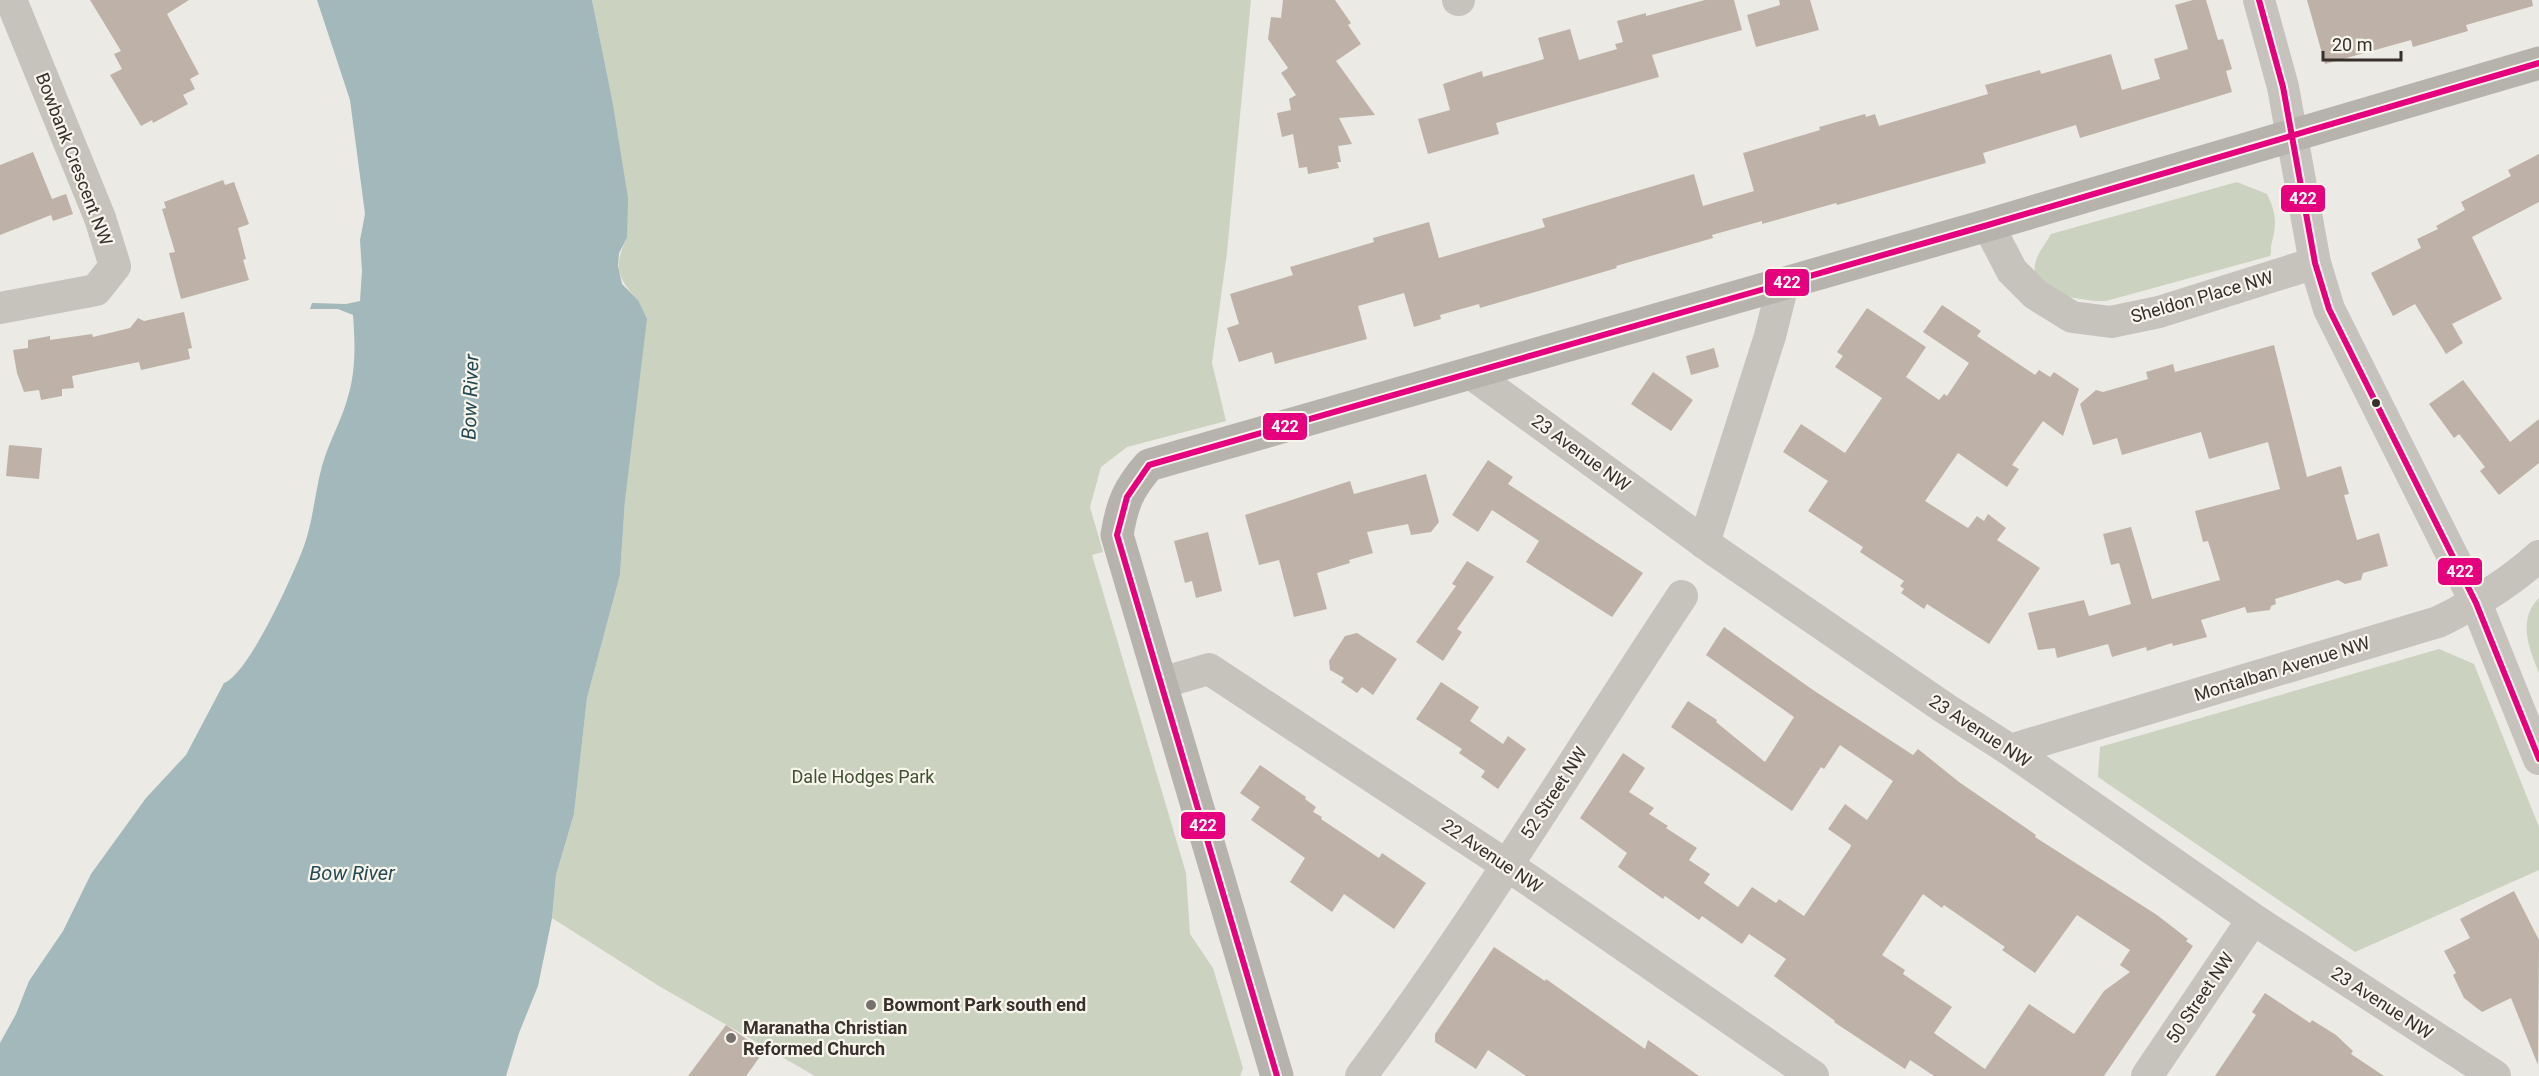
<svg xmlns="http://www.w3.org/2000/svg" width="2539" height="1076" viewBox="0 0 2539 1076" font-family="Roboto,sans-serif">
<style>
.green{fill:#cbd2c0}
.water{fill:#a2b8bb}
.building{fill:#beb2a8;fill-rule:evenodd}
.lines{fill:none;stroke-linecap:round;stroke-linejoin:round}
.street{stroke:#c6c2bc;stroke-width:32}
.secondary{stroke:#b6b3ad;stroke-width:33}
.bus-1-casing{stroke:#f8f5ec;stroke-width:10}
.bus-1{stroke:#e5007d;stroke-width:6}
.bus-dot{fill:#37302b;stroke:#f8f5ec;stroke-width:2}
.poi-dot{fill:#76716c;stroke:#f8f5ec;stroke-width:2}
.labels{text-anchor:middle;stroke-width:4.5;stroke-linejoin:round;paint-order:stroke}
.street-label{font-size:18px;fill:#37302b;stroke:#f8f5ec}
.park-label{font-size:18px;fill:#415232;stroke:#f8f5ec}
.poi-label{font-size:18px;font-weight:bold;fill:#37302b;stroke:#f8f5ec;text-anchor:start}
.water-label{font-size:20px;font-style:italic;fill:#254a54;stroke:#f8f5ec}
.line-badge{stroke:#f8f5ec;stroke-width:2}
.badge-label{font-size:16px;text-anchor:middle;font-weight:bold;fill:#fff}
</style>
<rect width="100%" height="100%" fill="#eceae4"/>
<g class="green">
<path d="M592,0H1251L1227,252L1212,363L1226,421L1127,447L1101,467L1090,507L1103,552L1092,555L1186,873L1190,934L1213,968L1243,1068L1240,1076H815L659,986L552,918L556,875L574,814L587,698L620,575L638,300C617,278 613,266 627,238L612,99Z"/>
<path d="M2237,182L2267,194C2276,213 2277,222 2272,242C2270,247 2272,251 2270,256L2106,301C2087,302 2040,295 2035,273C2032,259 2045,245 2051,234Z"/>
<path d="M2539,598V673C2529,649 2517,619 2539,598Z"/>
<path d="M2439,649L2474,664L2539,827V870L2355,952L2098,777L2100,747Z"/>
</g>
<path class="water" d="M317,0H592L612,99L628,198L627,238L619,253L618,266L622,284L638,300L647,319L625,500L620,575L587,698L574,814L556,875L552,918L538,986L519,1033L506,1076H0V1043L16,1014L29,981L63,931L91,874L146,798L186,755L224,683C249,674 294,573 304,546C313,521 315,492 322,466C329,441 343,418 349,393C356,368 355,341 353,315L338,309H310L312,303L346,304L360,301L362,271L360,240L365,214L350,100Z"/>
<g class="building">
<path d="M90,0H189L167,14L199,74L190,79L195,89L183,95L188,104L153,123L152,120L141,126L110,75L122,69L114,54L121,51Z"/>
<path d="M1283,0H1335L1351,23L1348,25L1361,44L1336,61L1375,115L1339,118L1352,144L1338,146L1341,162H1337L1339,168L1308,174L1307,167L1299,168L1293,134L1282,137L1277,113L1291,110L1289,99L1296,95L1281,73L1288,68L1268,39L1271,17L1281,18Z"/>
<path d="M1705,0H1734L1742,30L1652,55L1659,77L1496,123L1499,134L1428,154L1418,119L1450,110L1443,84L1482,71L1483,77L1544,59L1538,38L1570,29L1579,60L1617,49L1615,44L1623,42L1617,21L1646,13V16Z"/>
<path d="M1779,0H1810L1819,30L1756,47L1747,15L1780,5Z"/>
<path d="M2193,0H2206L2218,40L2223,39L2232,69L2226,71L2232,92L2080,138L2076,125L1983,153L1986,163L1837,205L1836,203L1762,224V221L1712,235L1713,238L1616,266L1617,268L1480,308L1479,304L1440,315L1441,319L1414,327L1404,293L1358,306L1367,339L1275,364L1272,352L1239,362L1227,328L1239,324L1230,294L1293,275L1290,267L1374,242L1373,238L1429,222L1439,258L1545,227L1542,219L1694,174L1703,206L1754,191L1743,153L1820,130L1819,127L1865,114L1866,117L1875,114L1879,126L1988,94L1985,85L2040,70L2041,74L2111,54L2122,90L2160,79L2154,59L2188,49L2175,5Z"/>
<path d="M2307,0H2532L2533,6L2466,25L2468,31L2413,47L2411,40L2325,64Z"/>
<path d="M33,152L52,199L66,194L73,214L53,221L51,215L0,235V165Z"/>
<path d="M2539,154V202L2472,237L2502,299L2452,324L2463,343L2446,354L2415,304L2393,316L2371,273L2421,248L2417,239L2438,229L2436,226L2465,210L2461,202L2511,176L2508,170Z"/>
<path d="M223,180L225,185L234,182L249,224L238,228L246,259L243,260L249,280L181,299L169,253L175,252L162,209L166,208L164,202Z"/>
<path d="M1942,305L1981,331L1977,336L2035,375L2039,370L2050,377L2054,372L2079,389L2063,436L2043,421L2012,465L2019,469L2007,487L1958,453L1925,501L1968,528L1977,516L1984,521L1988,514L2006,528L1997,540L2040,568L1989,644L1927,604L1924,609L1901,593L1904,589L1900,586L1904,581L1860,552L1863,547L1808,511L1828,481L1783,452L1801,424L1845,453L1882,398L1835,367L1843,356L1837,352L1867,308L1926,347L1906,377L1939,400L1944,394L1947,396L1969,363L1923,332Z"/>
<path d="M184,312L192,348L188,349L190,359L141,370L139,362L72,376L74,388L62,389V396L41,400L39,390L24,392L17,373L13,350L28,348V340L50,336V340L92,334L93,337L130,328L138,318L144,321Z"/>
<path d="M2274,345L2307,477L2341,466L2349,494L2344,495L2357,540L2379,533L2388,566L2363,573L2361,580L2345,584L2338,580L2275,599L2276,604L2271,606L2270,610L2247,613L2245,607L2201,620L2207,637L2173,646L2172,643L2147,651L2146,647L2112,657L2108,644L2057,658L2055,648L2038,650L2028,613L2084,600L2089,616L2131,604L2119,563L2111,565L2103,534L2131,527L2152,599L2220,580L2208,541L2203,542L2195,511L2280,489L2268,442L2209,459L2201,432L2122,455L2117,438L2093,445L2080,404L2096,390L2103,392L2148,379L2146,372L2173,364L2175,372Z"/>
<path d="M1714,348L1719,367L1691,375L1686,356Z"/>
<path d="M1653,372L1693,400L1671,431L1631,404Z"/>
<path d="M2463,380L2510,442L2539,419V463L2499,495L2480,471L2485,467L2459,434L2454,438L2429,404Z"/>
<path d="M9,445L42,448L39,479L6,476Z"/>
<path d="M1488,460L1513,477L1508,484L1643,573L1612,617L1526,562L1539,541L1492,510L1478,532L1452,515Z"/>
<path d="M1426,474L1439,522L1431,532L1411,535L1408,524L1367,532L1373,553L1349,560L1350,563L1317,573L1327,609L1294,617L1279,560L1259,565L1245,515L1350,481L1354,494Z"/>
<path d="M1208,532L1222,591L1196,598L1192,581L1185,583L1174,541Z"/>
<path d="M1467,561L1494,577L1457,629L1462,632L1443,661L1416,642L1456,586L1452,584Z"/>
<path d="M1724,627L1813,690L1913,755L1918,749L1959,782L2036,835L2035,837L2157,915L2188,939L2186,941L2193,946L2104,1076H1934L1910,1060L1905,1069L1834,1022L1835,1021L1774,976L1786,959L1749,934L1742,944L1702,916L1699,920L1665,896L1663,899L1618,867L1627,853L1580,818L1623,753L1645,768L1629,792L1654,808L1649,814L1668,826L1666,828L1697,848L1689,860L1710,874L1704,883L1738,907L1752,887L1776,903L1779,899L1804,916L1850,848L1851,845L1828,829L1845,804L1867,820L1893,781L1840,745L1824,769L1821,767L1792,811L1671,727L1688,701L1717,720L1716,722L1765,762L1794,717L1706,655ZM1923,894L1942,908L1944,905L2005,947L2002,950L2035,973L2077,915L2130,950L2120,965L2130,972L2104,991L2074,1034L2029,1004L1985,1069L1934,1033L1952,1007L1903,974L1905,970L1882,955Z"/>
<path d="M1357,633L1397,659L1373,695L1362,687L1357,693L1341,682L1344,678L1330,670L1329,661L1345,636Z"/>
<path d="M1441,682L1479,707L1470,721L1503,744L1508,736L1526,749L1498,789L1481,777L1485,771L1459,753L1462,749L1416,719Z"/>
<path d="M1260,765L1306,797L1305,799L1316,807L1313,812L1322,817L1321,819L1379,858L1382,853L1426,883L1394,929L1344,894L1332,912L1290,882L1305,858L1251,820L1260,807L1240,793Z"/>
<path d="M2514,891L2539,940L2538,1065L2511,998L2482,1012L2464,998L2453,975L2456,973L2444,951L2470,938L2460,919Z"/>
<path d="M1494,947L1545,981L1546,979L1645,1049L1648,1040L1699,1076H1526L1488,1050L1476,1069L1435,1042V1034Z"/>
<path d="M2265,993L2310,1023L2312,1020L2336,1035L2353,1051L2351,1054L2384,1076H2215L2256,1015L2252,1012Z"/>
<path d="M726,1025L764,1051L746,1076H688Z"/>
</g>
<g class="lines">
<g class="street">
<path d="M1458,0H1459"/>
<path d="M2259,0L2283,87L2315,263L2329,309L2476,603L2539,759"/>
<path d="M1988,225L2012,271L2035,294L2072,317L2111,322L2159,312L2315,263"/>
<path d="M0,308L96,290L115,266L100,218L11,0"/>
<path d="M1472,374L1717,552L1946,709L2010,750L2253,919L2495,1076"/>
<path d="M1704,543L1770,336L1783,284"/>
<path d="M1161,683L1209,669L1532,882L1813,1076"/>
<path d="M2010,750L2438,622C2475,604 2508,584 2539,556"/>
<path d="M1361,1076C1476,922 1576,756 1682,596"/>
<path d="M2147,1076L2253,919"/>
</g>
<path class="secondary" d="M1277,1076L1117,535C1122,504 1128,489 1149,465L1988,225L2539,63"/>
<g class="bus-1-casing">
<g id="bus-1">
<path d="M2259,0L2283,87L2315,263L2329,309L2476,603L2539,759"/>
<path d="M1277,1076L1117,535L1127,497L1149,465L1988,225L2539,63"/>
</g>
</g>
<use href="#bus-1" class="bus-1"/>
</g>
<circle class="bus-dot" cx="2376" cy="403" r="5"/>
<g class="poi-dot">
<circle cx="871" cy="1005" r="6"/>
<circle cx="731" cy="1038" r="6"/>
</g>
<g class="labels">
<g class="street-label">
<text transform="translate(74 159) rotate(69)" y="6">Bowbank Crescent NW</text>
<text transform="translate(2202 297) rotate(-16)" y="6">Sheldon Place NW</text>
<text transform="translate(1581 453) rotate(36)" y="6">23 Avenue NW</text>
<text transform="translate(2282 669) rotate(-17)" y="6">Montalban Avenue NW</text>
<text transform="translate(1980 731) rotate(33)" y="6">23 Avenue NW</text>
<text transform="translate(1554 793) rotate(-57)" y="6">52 Street NW</text>
<text transform="translate(1492 856) rotate(34)" y="6">22 Avenue NW</text>
<text transform="translate(2200 998) rotate(-56)" y="6">50 Street NW</text>
<text transform="translate(2382 1003) rotate(33)" y="6">23 Avenue NW</text>
</g>
<g class="park-label">
<text x="863" y="783">Dale Hodges Park</text>
</g>
<g class="poi-label">
<text x="883" y="1011">Bowmont Park south end</text>
<text x="743" y="1034">Maranatha Christian<tspan x="743" dy="21">Reformed Church</tspan></text>
</g>
<g class="water-label">
<text transform="translate(470 397) rotate(-88)" y="7">Bow River</text>
<text x="352" y="880">Bow River</text>
</g>
</g>
<g class="line-badge">
<rect x="2280" y="184" width="46" height="29" rx="6" fill="#e5007d"/>
<rect x="1764" y="268" width="46" height="29" rx="6" fill="#e5007d"/>
<rect x="1262" y="412" width="46" height="29" rx="6" fill="#e5007d"/>
<rect x="2437" y="557" width="46" height="29" rx="6" fill="#e5007d"/>
<rect x="1180" y="811" width="46" height="29" rx="6" fill="#e5007d"/>
</g>
<g class="badge-label">
<text x="2303" y="204">422</text>
<text x="1787" y="288">422</text>
<text x="1285" y="432">422</text>
<text x="2460" y="577">422</text>
<text x="1203" y="831">422</text>
</g>
<path d="M2323 51v9h78v-9" fill="none" stroke="#37302b" stroke-width="3"/>
<text x="2332" y="51" font-size="18" fill="#37302b" stroke="#f8f5ec" stroke-width="4.5" paint-order="stroke">20 m</text>
</svg>
